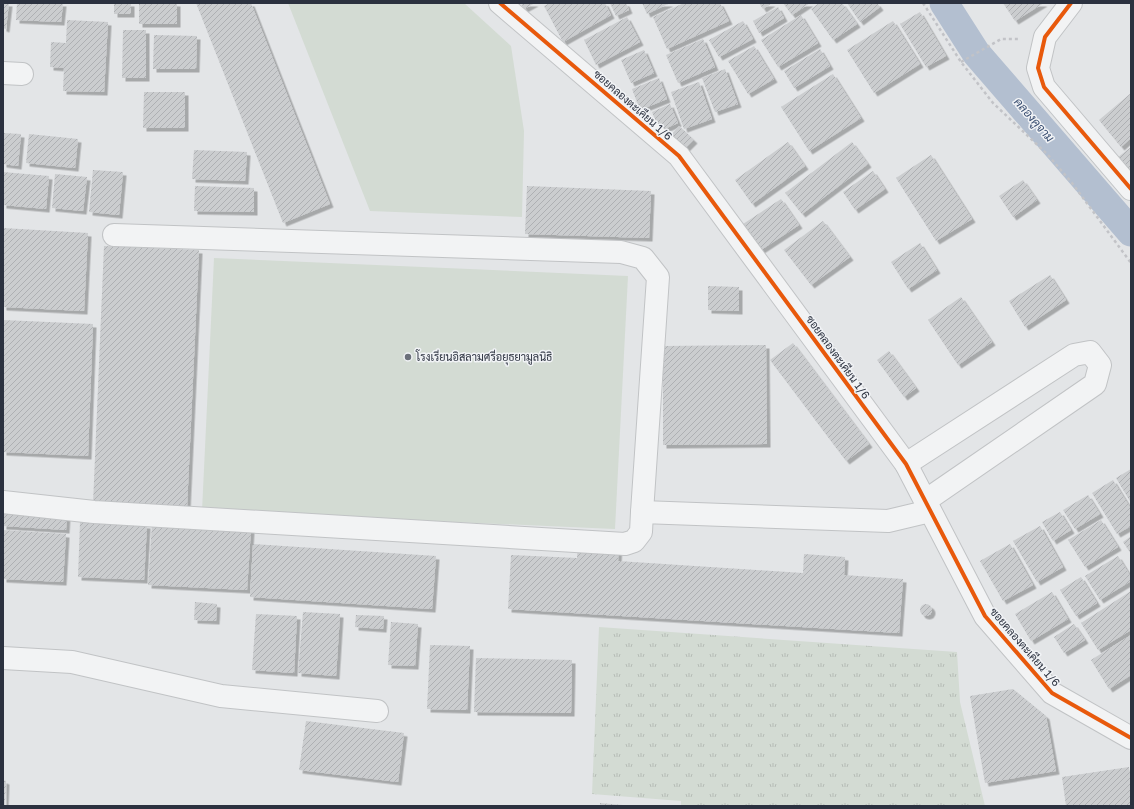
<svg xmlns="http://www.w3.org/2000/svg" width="1134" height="809" viewBox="0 0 1134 809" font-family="'Golos Text',Sarabun,sans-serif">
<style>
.grass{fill:url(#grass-tufts)}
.garden{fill:#d3dbd3}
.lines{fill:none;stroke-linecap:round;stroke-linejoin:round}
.canal{stroke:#b3bfd0;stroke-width:29}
.building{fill:url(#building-hatch);filter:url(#shadow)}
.minor-casing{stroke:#c1c3c5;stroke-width:24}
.path{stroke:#c2c3c7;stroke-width:2.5;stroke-dasharray:3 3;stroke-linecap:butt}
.minor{stroke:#f2f3f4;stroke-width:22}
.cycleway-casing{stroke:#f1f3f6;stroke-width:6}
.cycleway{stroke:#e8590c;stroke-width:4}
.poi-dot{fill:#6b707a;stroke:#f1f3f6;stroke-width:1.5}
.labels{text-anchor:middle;stroke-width:3;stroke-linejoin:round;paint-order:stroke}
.street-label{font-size:11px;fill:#2b313f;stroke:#f1f3f6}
.poi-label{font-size:11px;fill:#2b313f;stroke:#f1f3f6;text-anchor:start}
.water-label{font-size:12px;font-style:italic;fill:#384d70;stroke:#f1f3f6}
</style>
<defs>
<pattern id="grass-tufts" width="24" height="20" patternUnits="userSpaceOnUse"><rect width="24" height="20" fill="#d3dbd3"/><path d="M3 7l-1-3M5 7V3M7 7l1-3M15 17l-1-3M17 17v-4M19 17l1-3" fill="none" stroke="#b5bcb6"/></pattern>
<pattern id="building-hatch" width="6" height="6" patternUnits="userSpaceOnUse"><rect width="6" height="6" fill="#cbcdcf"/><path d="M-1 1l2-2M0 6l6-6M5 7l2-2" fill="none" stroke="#aeb0b3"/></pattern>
<filter id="shadow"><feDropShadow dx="3.5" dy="3.5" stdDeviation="0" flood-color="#0004"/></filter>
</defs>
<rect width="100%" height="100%" fill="#e3e5e7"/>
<path class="grass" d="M599,627L957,652L960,702L985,806H681V801L592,794Z"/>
<g class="garden">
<path d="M288,3H464L511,46L524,131L522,217L370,211Z"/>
<path d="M214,258L628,276L615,529L202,511Z"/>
</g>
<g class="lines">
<path class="canal" d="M944,3L976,53L1131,232"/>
</g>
<g class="building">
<path d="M3,3H9L6,29L3,28Z"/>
<path d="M17,3H63L61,22L16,20Z"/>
<rect x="114" y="3" width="17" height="11"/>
<rect x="139" y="3" width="38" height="21"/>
<path d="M196,3H251L330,204L283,223Z"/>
<path d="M521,3H535L524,9Z"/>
<path d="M550,3H605L611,15L563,42L544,6Z"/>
<path d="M610,3H626L629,10L616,16Z"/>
<path d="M642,3H670L647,14Z"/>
<path d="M684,3H720L729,21L667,49L653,17Z"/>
<path d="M759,3H772L763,9Z"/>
<path d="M783,3H810L792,15Z"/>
<path d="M819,3H842L857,24L833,40L811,9Z"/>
<path d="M847,3H877L880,7L860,22Z"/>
<path d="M1003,3H1044L1015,21Z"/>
<path d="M778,7L784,18L759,33L753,21Z"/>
<path d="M920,12L946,56L926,67L900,24Z"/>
<path d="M801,15L818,43L778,67L761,40Z"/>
<path d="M627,17L640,42L596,65L584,40Z"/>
<path d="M67,20L108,22L104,92L63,91L64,68L50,67L51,42L66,43Z"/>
<path d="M743,21L753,39L719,57L709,40Z"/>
<path d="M893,21L920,64L874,93L847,50Z"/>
<path d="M123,30H146V78H122Z"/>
<path d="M154,35L197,36L196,69H153Z"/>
<path d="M703,39L715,67L678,83L666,55Z"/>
<path d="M754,46L774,79L748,94L728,61Z"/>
<path d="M820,49L830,66L794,88L784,71Z"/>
<path d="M644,50L654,73L631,83L621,60Z"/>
<path d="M725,69L738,104L715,112L702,78Z"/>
<path d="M833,74L861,118L809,151L781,107Z"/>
<path d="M659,78L667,99L640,110L632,89Z"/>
<path d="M699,82L712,119L684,129L671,92Z"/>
<path d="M144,92H185V128H143Z"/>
<path d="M1131,93V138L1121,147L1099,120Z"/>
<path d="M670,104L678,123L660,131L652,112Z"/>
<path d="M679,126L694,140L683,151L669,137Z"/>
<path d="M3,133L21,134L18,166L3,164Z"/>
<path d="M29,134L78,139L75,168L26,163Z"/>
<path d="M788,142L805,166L752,204L735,180Z"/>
<path d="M852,142L868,164L802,214L785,193Z"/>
<path d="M1131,147V177L1117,158Z"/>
<path d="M194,150L247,152L245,181L192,179Z"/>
<path d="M931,155L972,219L936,241L896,178Z"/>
<path d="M93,170L123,172L119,215L89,212Z"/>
<path d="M873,171L885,189L855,210L843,192Z"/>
<path d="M3,172L49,176L46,209L3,205Z"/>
<path d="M55,174L87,177L83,211L52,208Z"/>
<path d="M1023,180L1037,200L1013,217L999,196Z"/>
<path d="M195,186L254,188V212L194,211Z"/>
<path d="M527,186L651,191L649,238L525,234Z"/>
<path d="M781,199L799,225L761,250L743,224Z"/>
<path d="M823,221L850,257L811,285L784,250Z"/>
<path d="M3,228L88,233L84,311L3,307Z"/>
<path d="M920,243L937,270L908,289L891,262Z"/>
<path d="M104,246L199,250L187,508L93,504Z"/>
<path d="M1050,275L1066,300L1025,327L1009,301Z"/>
<path d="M708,286L739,287V311L708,310Z"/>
<path d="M961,297L992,342L958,365L928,320Z"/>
<path d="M3,320L93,324L88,456L3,452Z"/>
<path d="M793,343L869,444L846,461L770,360Z"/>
<path d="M766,345L767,444L663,445V346Z"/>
<path d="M889,351L916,388L904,397L877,360Z"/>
<path d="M1131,469V503L1116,478Z"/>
<path d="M1113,480L1131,509V526L1117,534L1092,493Z"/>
<path d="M1088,495L1100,514L1075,529L1063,510Z"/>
<path d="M3,508L67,514L66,530L3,526Z"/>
<path d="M1060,512L1071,530L1053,541L1042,522Z"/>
<path d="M1101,520L1118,547L1085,567L1068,540Z"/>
<path d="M80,522L147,525L144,580L78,577Z"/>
<path d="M152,523L251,529L247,590L148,585Z"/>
<path d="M1040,526L1063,567L1037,582L1013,541Z"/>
<path d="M3,530L66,534L63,582L3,579Z"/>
<path d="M1131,536V554L1123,542Z"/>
<path d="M578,541L619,544L618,561L803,573L804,554L845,557L844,575L903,579L899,633L508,609L511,555L577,558Z"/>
<path d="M253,544L436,556L432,609L250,597Z"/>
<path d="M1010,544L1033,585L1003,601L980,561Z"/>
<path d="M1118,556L1131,577V581L1100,600L1085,576Z"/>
<path d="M1081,577L1097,603L1076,616L1060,590Z"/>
<path d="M1131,591V630L1098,650L1081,623Z"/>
<path d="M1052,592L1068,619L1031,641L1015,614Z"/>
<path d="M195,602L217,604L216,621L194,620Z"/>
<circle cx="926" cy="610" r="6"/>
<path d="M303,612L340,614L336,676L298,673Z"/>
<path d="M256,614L297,616L294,673L252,670Z"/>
<path d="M356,615L384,616L383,629L355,627Z"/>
<path d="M391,622L418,624L415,666L388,665Z"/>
<path d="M1074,624L1085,640L1064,653L1054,637Z"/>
<path d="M1131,635V675L1109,689L1091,660Z"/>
<path d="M430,645L470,646L467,710L427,709Z"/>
<path d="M476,658L572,660L571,713L474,712Z"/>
<path d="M1013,689L1046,716L1056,771L985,783L970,696Z"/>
<path d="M306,721L404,733L398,782L299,770Z"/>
<path d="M1129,767L1131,785V806H1066L1062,777Z"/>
<path d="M3,780L6,781L5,806H3Z"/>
<path d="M600,803L623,805V806H600Z"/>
</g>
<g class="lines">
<g class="minor-casing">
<g id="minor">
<path d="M500,3L679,156L906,464L985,616L1052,693L1131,738"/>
<path d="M1071,3L1045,37L1038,68L1044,87L1131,189"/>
<path d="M3,73L22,74"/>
<path d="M114,235L621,252L643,258L658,277L642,512"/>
<path d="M906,464L1074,355L1090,352L1100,365L1095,384L925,501"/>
<path d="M3,502L94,512L625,544L634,541L641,532L642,512L888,521L930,511"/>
<path d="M3,658L72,662L221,696L377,711"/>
</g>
</g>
<g class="path">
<path d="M923,3L961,62L993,103L1047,154L1072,183L1131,263"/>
<path d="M961,62L1001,39H1018"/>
</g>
<use href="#minor" class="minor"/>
<g class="cycleway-casing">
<g id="cycleway">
<path d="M500,3L679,156L906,464L985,616L1052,693L1131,738"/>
<path d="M1071,3L1045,37L1038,68L1044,87L1131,189"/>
</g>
</g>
<use href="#cycleway" class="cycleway"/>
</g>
<circle class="poi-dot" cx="408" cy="357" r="4"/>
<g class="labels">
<g class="street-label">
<text transform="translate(633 105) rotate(41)" y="4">ซอยคลองตะเคียน 1/6</text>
<text transform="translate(838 357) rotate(54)" y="4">ซอยคลองตะเคียน 1/6</text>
<text transform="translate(1025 647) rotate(49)" y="4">ซอยคลองตะเคียน 1/6</text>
</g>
<g class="poi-label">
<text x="416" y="361">โรงเรียนอิสลามศรีอยุธยามูลนิธิ</text>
</g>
<g class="water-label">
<text transform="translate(1034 120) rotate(49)" y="4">คลองคูจาม</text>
</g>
</g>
<rect width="1134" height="809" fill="none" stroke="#2b313f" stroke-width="8"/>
</svg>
